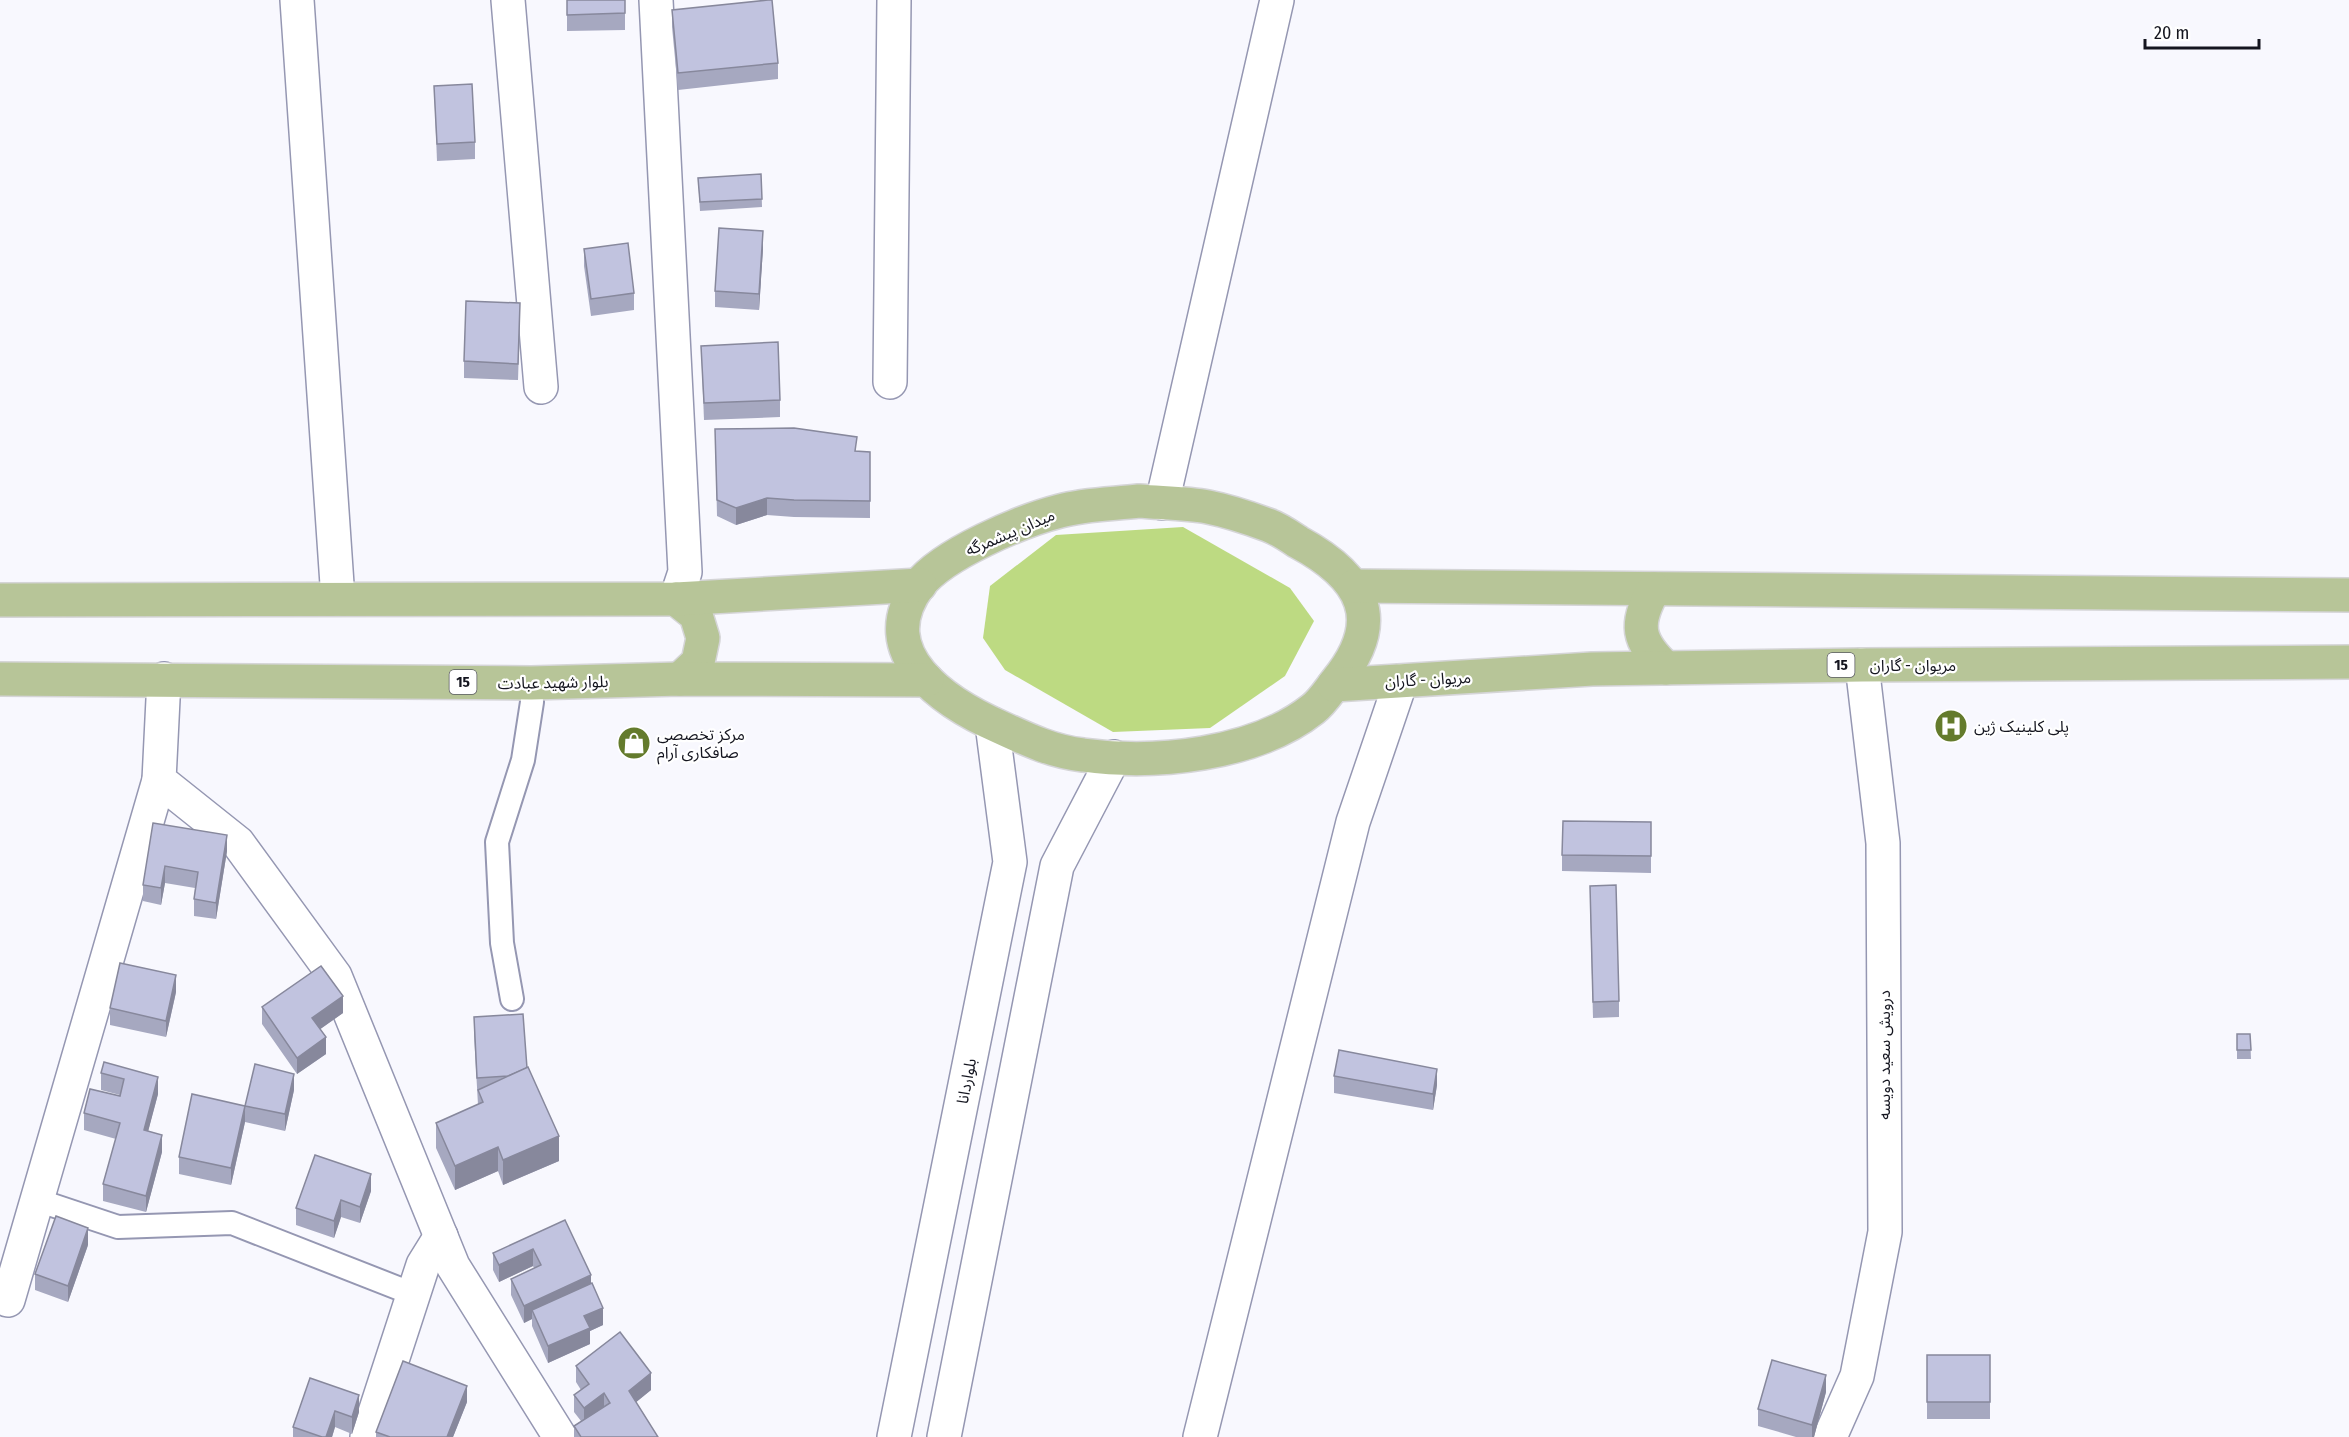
<svg xmlns="http://www.w3.org/2000/svg" width="2349" height="1437" viewBox="0 0 2349 1437" font-family="'Fira Sans Condensed','Noto Sans Arabic',sans-serif">
<style>
.green{fill:#bdda82}
.lines{fill:none;stroke-linecap:round;stroke-linejoin:round}
.service-casing{stroke:#9597b2;stroke-width:26}
.minor-casing{stroke:#9597b2;stroke-width:36}
.primary-casing{stroke:#d5d5d7;stroke-width:36}
.service{stroke:#fff;stroke-width:22}
.minor{stroke:#fff;stroke-width:33}
.primary{stroke:#b7c598;stroke-width:33}
.wall{fill:#a6a8c0}
.shaded-wall{fill:#87889c}
.building{fill:#c1c3df;stroke:#87889c;stroke-width:1.5}
.labels{text-anchor:middle;stroke-width:4.5;stroke-linejoin:round;paint-order:stroke}
.shield{fill:#fff;stroke:#5a5b62;stroke-width:1.5}
.shield-label{font-size:15px;font-weight:bold;fill:#14151f}
.street-label{font-size:16px;fill:#14151f;stroke:#fff}
.poi-label{font-size:16px;fill:#14151f;stroke:#fff;text-anchor:start}
</style>
<rect width="100%" height="100%" fill="#f8f8fe"/>
<path class="green" d="M1183,527L1290,588L1314,621L1285,676L1210,728L1113,732L1005,670L983,638L990,586L1056,535Z"/>
<g class="lines">
<g class="service-casing">
<g id="service">
<path d="M512,999L502,943L497,842L523,760L532,702L531,683"/>
<path d="M37,1200L118,1227L232,1223L413,1294"/>
</g>
</g>
<g class="minor-casing">
<g id="minor">
<path d="M297,0L338,599"/>
<path d="M508,0L541,387"/>
<path d="M656,0L685,572L676,599"/>
<path d="M890,382L894,0"/>
<path d="M1162,503L1277,0"/>
<path d="M164,679L159,780L238,843L335,976L453,1266L560,1437"/>
<path d="M8,1300L159,780"/>
<path d="M367,1437L423,1265L441,1236"/>
<path d="M894,1437L1010,862L992,724"/>
<path d="M944,1437L1057,866L1114,757"/>
<path d="M1200,1437L1353,822L1401,681"/>
<path d="M1830,1437L1857,1376L1885,1232L1883,843L1862,665"/>
</g>
</g>
<g class="primary-casing">
<g id="primary">
<path d="M1139,501C1162,503 1186,503 1208,507C1228,511 1249,518 1268,525C1279,529 1289,536 1298,542C1363,577 1387,620 1336,682C1329,691 1322,702 1313,709C1255,755 1155,765 1083,755C1054,752 1028,740 1002,728C947,704 868,654 919,585C943,554 1021,521 1060,511C1085,504 1113,504 1139,501Z"/>
<path d="M1354,586L2349,595"/>
<path d="M1654,589C1634,624 1637,641 1666,668"/>
<path d="M676,599L696,615L703,638L698,662L680,679"/>
<path d="M0,600L676,599L920,585"/>
<path d="M0,679L531,683L680,679L927,680"/>
<path d="M1334,685L1592,669L1862,665L2349,662"/>
</g>
</g>
<use href="#service" class="service"/>
<use href="#minor" class="minor"/>
<use href="#primary" class="primary"/>
</g>
<g class="wall">
<path d="M567,0H625V30L567,31Z"/>
<path d="M672,10L778,63V79L678,90L672,27Z"/>
<path d="M434,86L475,142V159L437,161Z"/>
<path d="M761,174L762,207L700,211L698,178Z"/>
<path d="M763,248L759,310L715,307V291Z"/>
<path d="M584,249L634,293V310L591,316L584,266Z"/>
<path d="M520,320L518,380L464,378V361Z"/>
<path d="M701,346L780,400V417L704,420Z"/>
<path d="M715,429L857,451L870,452V518L794,517L767,515L736,525L717,516Z"/>
<path d="M1651,822V873L1562,871V855Z"/>
<path d="M153,823L227,851L216,919L194,916V899L195,888L165,883L161,905L143,901V885Z"/>
<path d="M1590,902L1619,1001V1017L1593,1018Z"/>
<path d="M176,992L166,1037L110,1025V1008Z"/>
<path d="M262,1007L343,1013L320,1029L326,1054L297,1074L262,1024Z"/>
<path d="M474,1017L527,1068L559,1161L503,1185L498,1171L455,1190L436,1148V1123L478,1105L474,1034Z"/>
<path d="M2237,1034H2250L2251,1059H2237Z"/>
<path d="M104,1062L158,1094L148,1131L162,1152L146,1212L103,1201V1184L116,1139L84,1130V1113L120,1096V1095L101,1090V1073Z"/>
<path d="M1334,1076L1437,1085L1433,1110L1334,1093Z"/>
<path d="M294,1090L285,1131L245,1122L231,1185L179,1174V1157L245,1106Z"/>
<path d="M371,1191L360,1223L341,1217L334,1238L296,1225V1208Z"/>
<path d="M565,1220L591,1284L603,1325L590,1331V1344L548,1363L532,1326V1319L524,1323L511,1295V1279L534,1268L533,1266L499,1282L493,1270V1253Z"/>
<path d="M88,1245L68,1302L35,1290V1274Z"/>
<rect x="1927" y="1355" width="63" height="64"/>
<path d="M576,1366L651,1390L636,1402L658,1437H574V1426L581,1421L574,1412V1395L581,1390L576,1382Z"/>
<path d="M310,1378L359,1412L352,1434L335,1427L332,1437H293V1427Z"/>
<path d="M1826,1392L1814,1437H1796L1758,1426V1409Z"/>
<path d="M467,1402L453,1437H376V1432Z"/>
</g>
<g class="shaded-wall">
<path d="M763,231V248L759,310V294Z"/>
<path d="M767,498V515L736,525V508Z"/>
<path d="M227,835V851L216,919V903Z"/>
<path d="M165,866V883L161,905V888Z"/>
<path d="M176,975V992L166,1037V1021Z"/>
<path d="M343,996V1013L312,1035V1018Z"/>
<path d="M326,1037V1054L297,1074V1058Z"/>
<path d="M1437,1069V1085L1433,1110V1094Z"/>
<path d="M294,1074V1090L285,1131V1114Z"/>
<path d="M158,1077V1094L144,1147V1130Z"/>
<path d="M245,1106V1122L231,1185V1168Z"/>
<path d="M162,1135V1152L146,1212V1196Z"/>
<path d="M559,1136V1161L503,1185V1160Z"/>
<path d="M498,1147V1171L455,1190V1166Z"/>
<path d="M371,1174V1191L360,1223V1207Z"/>
<path d="M341,1200V1217L334,1238V1221Z"/>
<path d="M88,1228V1245L68,1302V1286Z"/>
<path d="M533,1249V1266L499,1282V1265Z"/>
<path d="M591,1275V1292L532,1310V1319L524,1323V1306Z"/>
<path d="M603,1308V1325L590,1331V1344L548,1363V1346L584,1316Z"/>
<path d="M651,1373V1390L629,1408V1391Z"/>
<path d="M1826,1375V1392L1814,1437H1812V1425Z"/>
<path d="M467,1386V1402L453,1437H447Z"/>
<path d="M604,1393V1410L584,1425V1408Z"/>
<path d="M359,1395V1412L352,1434V1417Z"/>
<path d="M335,1411V1427L332,1437H326Z"/>
</g>
<g class="building">
<path d="M567,0H625V13L567,15Z"/>
<path d="M768,0H772L778,63L678,73L672,10Z"/>
<path d="M472,84L475,142L437,144L434,86Z"/>
<path d="M761,174L762,199L700,202L698,178Z"/>
<path d="M719,228L763,231L759,294L715,291Z"/>
<path d="M628,243L634,293L591,299L584,249Z"/>
<path d="M466,301L520,303L518,364L464,361Z"/>
<path d="M778,342L780,400L704,403L701,346Z"/>
<path d="M794,428L857,437L855,451L870,452V501L794,500L767,498L736,508L717,500L715,429Z"/>
<path d="M1563,821L1651,822V856L1562,855Z"/>
<path d="M153,823L227,835L216,903L194,899L198,872L165,866L161,888L143,885Z"/>
<path d="M1616,885L1619,1001L1593,1002L1590,886Z"/>
<path d="M120,963L176,975L166,1021L110,1008Z"/>
<path d="M321,966L343,996L312,1018L326,1037L297,1058L262,1007Z"/>
<path d="M523,1014L527,1068L508,1076L477,1078L474,1017Z"/>
<path d="M2237,1034H2250L2251,1050H2237Z"/>
<path d="M1339,1050L1437,1069L1433,1094L1334,1076Z"/>
<path d="M104,1062L158,1077L144,1130L162,1135L146,1196L103,1184L120,1123L84,1113L90,1089L120,1096L124,1079L101,1073Z"/>
<path d="M255,1064L294,1074L285,1114L245,1106L231,1168L179,1157L192,1094L245,1106Z"/>
<path d="M528,1067L559,1136L503,1160L498,1147L455,1166L436,1123L483,1102L478,1090Z"/>
<path d="M315,1155L371,1174L360,1207L341,1200L334,1221L296,1208Z"/>
<path d="M56,1216L88,1228L68,1286L35,1274Z"/>
<path d="M565,1220L591,1275L524,1306L511,1279L541,1265L533,1249L499,1265L493,1253Z"/>
<path d="M592,1283L603,1308L584,1316L590,1328L548,1346L532,1310Z"/>
<path d="M620,1332L651,1373L629,1391L658,1437H581L574,1426L610,1403L604,1393L584,1408L574,1395L589,1384L576,1366Z"/>
<rect x="1927" y="1355" width="63" height="47"/>
<path d="M1772,1360L1826,1375L1812,1425L1758,1409Z"/>
<path d="M403,1361L467,1386L447,1437H390L376,1432Z"/>
<path d="M310,1378L359,1395L352,1417L335,1411L326,1437H322L293,1427Z"/>
</g>
<defs>
<g id="hospital-disc" transform="scale(1.725)"><circle r="9.5" fill="#647b2c" stroke="#fff"/><path d="M-5-5h3v3.5h4V-5h3V5h-3V1.5h-4V5h-3Z" fill="#fff"/></g>
<g id="shop-disc" transform="scale(1.725)"><circle r="9.5" fill="#647b2c" stroke="#fff"/><path d="M-5-2.5h2.3a2.7 3.5 0 0 1 5.4 0H5L5.5 6h-11ZM-1.5-2.5h3a1.5 2.3 0 0 0-3 0Z" fill="#fff"/></g>
</defs>
<g fill-rule="evenodd">
<use href="#hospital-disc" x="1951" y="726"/>
<use href="#shop-disc" x="634" y="743"/>
</g>
<g class="labels">
<g class="shield">
<rect x="1827.5" y="653" width="27" height="24" rx="4.5"/>
<rect x="449.5" y="670" width="27" height="24" rx="4.5"/>
</g>
<g class="shield-label">
<text x="1841" y="670">15</text>
<text x="463" y="687">15</text>
</g>
<g class="street-label">
<text transform="translate(1010 532) rotate(-23)" y="6">میدان پیشمرگه</text>
<text x="1913" y="671">مریوان - گاران</text>
<text transform="translate(1428 679) rotate(-3)" y="6">مریوان - گاران</text>
<text transform="translate(553 682) rotate(-1)" y="6">بلوار شهید عبادت</text>
<text transform="translate(1884 1055) rotate(-90)" y="6">درویش سعید دویسه</text>
<text transform="translate(966 1081) rotate(-79)" y="6">بلواردانا</text>
</g>
<g class="poi-label">
<text x="1974" y="732">پلی کلینیک ژین</text>
<text x="657" y="740">مرکز تخصصی<tspan x="657" dy="18">صافکاری آرام</tspan></text>
</g>
</g>
<path d="M2145 39v9h114v-9" fill="none" stroke="#14151f" stroke-width="3"/>
<text x="2154" y="39" font-size="18" fill="#14151f" stroke="#ffffff" stroke-width="4.5" paint-order="stroke">20 m</text>
</svg>
